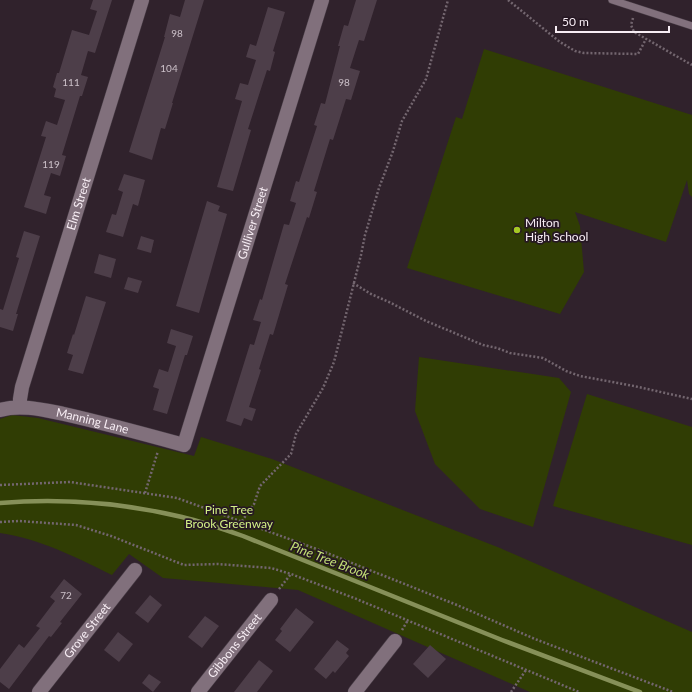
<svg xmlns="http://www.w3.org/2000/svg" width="692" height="692" viewBox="0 0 692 692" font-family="Lato,sans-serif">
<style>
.green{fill:#303d04}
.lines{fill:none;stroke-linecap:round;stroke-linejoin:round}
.stream{stroke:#869059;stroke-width:4.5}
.building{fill:#4d3e49}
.service-casing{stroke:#483d46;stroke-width:8}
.minor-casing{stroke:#483d46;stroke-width:15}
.path{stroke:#73666f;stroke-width:2.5;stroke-dasharray:2 2;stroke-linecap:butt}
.service{stroke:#81707c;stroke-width:7}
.minor{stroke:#81707c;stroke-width:14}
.poi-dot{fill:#a5c824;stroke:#261823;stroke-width:1.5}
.labels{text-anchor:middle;stroke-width:3.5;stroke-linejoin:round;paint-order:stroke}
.number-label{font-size:10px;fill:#ccc1c9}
.street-label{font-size:12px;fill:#f7edf4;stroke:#261823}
.poi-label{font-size:12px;fill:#f7edf4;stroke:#261823;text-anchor:start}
.park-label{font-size:12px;fill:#d2f085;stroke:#261823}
.water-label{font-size:13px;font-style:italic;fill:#c3e076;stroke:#261823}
</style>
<rect width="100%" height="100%" fill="#30222c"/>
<g class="green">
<path d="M484,49L692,115V197L689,194L687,180L666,242L575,212L580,226L584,272L560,314L407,268L456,117L462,119Z"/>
<path d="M419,357L559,378L571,392L533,527L480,509L435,464L415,411Z"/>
<path d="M587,394L692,427V545L553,506Z"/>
<path d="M12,415L38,418L194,456L201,437L272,459L500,548L692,632V692H530L298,590L163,578L129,554L112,575C76,557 40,539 0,533V419Z"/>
</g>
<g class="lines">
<path class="stream" d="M0,503C60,498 123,503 182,517C203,522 223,529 243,536L502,640L640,692"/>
</g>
<g class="building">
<path d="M93,0H112L95,53L88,51L81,75L88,77L82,96H80L62,155L66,156L60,176L51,173L44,195L51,197L46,214L24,207L46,137L41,136L46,121L57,125L65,100L54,97L56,89L53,87L57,73H59L72,30L89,35L97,11L90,9Z"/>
<path d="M185,0H204L172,103H173L165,129L161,128L152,160L129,152L165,37H164L170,14L180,17Z"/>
<path d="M356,0H377L364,41L359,40L350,68L360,71L351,100L346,99L333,140L330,139L314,191L317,192L309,218L307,217L285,284L288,285L273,335L270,334L259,369L261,370L249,407L256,409L252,421L244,418L241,426L226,421L250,344L254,345L261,322L253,320L260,299L262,300L284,224L289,225L296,203L290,201L296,181L299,182L317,126L314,125L321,103L325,104L340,46H338L344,25L348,26Z"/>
<path d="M268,7L285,12L273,51L275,52L270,71L267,70L248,129L251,130L233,191L217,187L242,101L235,99L240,83L248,85L256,60L246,57L250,44L256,46Z"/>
<path d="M124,174L145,180L138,206L133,204L123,237L106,232L112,214L116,215L123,192L118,190Z"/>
<path d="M207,201L220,206L218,211L227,214L199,313L176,306Z"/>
<path d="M24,231L40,236L16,314H18L13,331L0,327V309L3,310L19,258L16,257Z"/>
<path d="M141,236L154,240L151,253L137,249Z"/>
<path d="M99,254L116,259L111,278L94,273Z"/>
<path d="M128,277L142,281L138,293L124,289Z"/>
<path d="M86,296L106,302L83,374L68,370L73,355L67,353L73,334L74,335Z"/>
<path d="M171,329L193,336L187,355H185L167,414L153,410L159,389L153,387L159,369L168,372L176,346L167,343Z"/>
<path d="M64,579L82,594L60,622L62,623L51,637L49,636L9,689L0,682V669L19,644L24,648L40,628L36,626L55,601L50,597Z"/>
<path d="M150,595L162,605L148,623L135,613Z"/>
<path d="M296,608L314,622L290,652L275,640L282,631L280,629Z"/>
<path d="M205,616L219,626L202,648L188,637Z"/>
<path d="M118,632L133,644L119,662L104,650Z"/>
<path d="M337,640L349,649L346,653L349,656L335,673L333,671L326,679L314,669Z"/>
<path d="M430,645L446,659L428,678L413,664Z"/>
<path d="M259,660L273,671L257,692H234Z"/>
<path d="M149,674L161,682L153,692L142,683Z"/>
</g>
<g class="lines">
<g class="service-casing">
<path id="service" d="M612,0L692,26"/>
</g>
<g class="minor-casing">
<g id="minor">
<path id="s1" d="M20,407V399L22,387L142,0"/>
<path id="s2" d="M0,410C21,404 44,410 64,414C104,423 144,434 184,445L322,0"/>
<path id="s3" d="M39,692L135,570"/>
<path id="s4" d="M198,692L271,600"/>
<path d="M355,692L395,641"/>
</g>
</g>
<g class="path">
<path d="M508,0L560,42L575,51L584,53L638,54L646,39"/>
<path d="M633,18L631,25L634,32L692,65"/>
<path d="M353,283L371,294L389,302L426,321L483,345L497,348L510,353L543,358L566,371L580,376L634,386L692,399"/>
<path d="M0,485L70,482L177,498L322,551L457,605L535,639L673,692"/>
<path d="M145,493L158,451"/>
<path d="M242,521L254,504L260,486L291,454L296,434L323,388L334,362L361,255L365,235L379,188L393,151L402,121L426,79L448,0"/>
<path d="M0,522L19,521L76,525L111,536L184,565L217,564L271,568L291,574L354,598L579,692"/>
<path d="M279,589L291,574"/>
<path d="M402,630L408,620"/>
<path d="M511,692L526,670"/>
</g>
<use href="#service" class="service"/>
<use href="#minor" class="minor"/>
</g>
<circle class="poi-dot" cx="517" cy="230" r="4"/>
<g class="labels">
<g class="number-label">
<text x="177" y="37">98</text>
<text x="169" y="72">104</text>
<text x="71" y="86">111</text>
<text x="344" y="86">98</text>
<text x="51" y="168">119</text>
<text x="66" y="599">72</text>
</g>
<g class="street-label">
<text dy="4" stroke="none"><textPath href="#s1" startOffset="212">Elm Street</textPath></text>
<text dy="4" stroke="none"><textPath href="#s2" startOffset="421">Gulliver Street</textPath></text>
<text dy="4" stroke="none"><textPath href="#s2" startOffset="94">Manning Lane</textPath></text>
<text dy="4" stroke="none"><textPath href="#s3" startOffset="78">Grove Street</textPath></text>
<text dy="4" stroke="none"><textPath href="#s4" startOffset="59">Gibbons Street</textPath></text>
</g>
<g class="poi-label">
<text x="525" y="227">Milton<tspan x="525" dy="14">High School</tspan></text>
</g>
<g class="park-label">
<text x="229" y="514">Pine Tree<tspan x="229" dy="14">Brook Greenway</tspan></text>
</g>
<g class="water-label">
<text transform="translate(330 560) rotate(21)" y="5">Pine Tree Brook</text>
</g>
</g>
<path d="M556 26v6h113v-6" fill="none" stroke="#f7edf4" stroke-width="2"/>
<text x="562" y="26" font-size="12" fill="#f7edf4" stroke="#261823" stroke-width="3" paint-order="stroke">50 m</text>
</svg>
